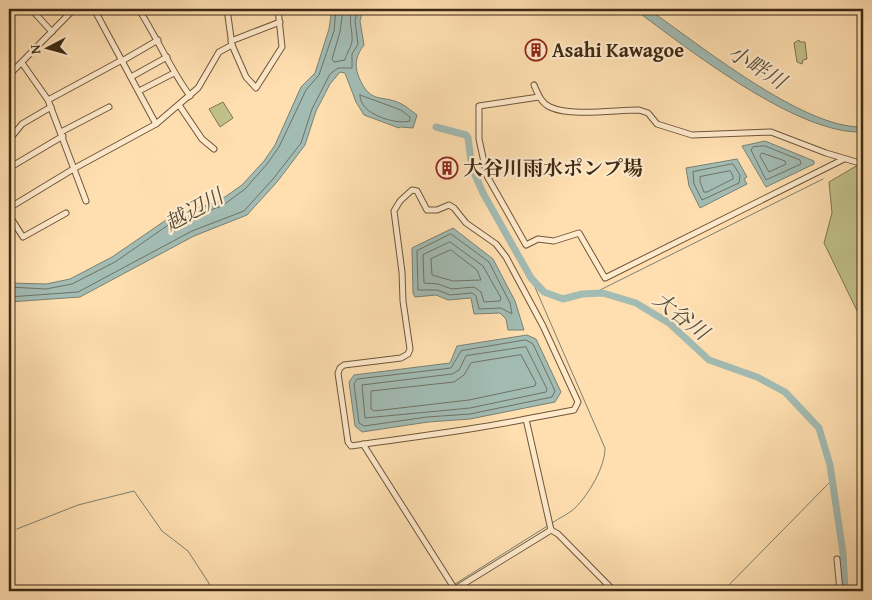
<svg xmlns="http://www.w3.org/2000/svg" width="872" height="600" viewBox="0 0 872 600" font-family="'Gentium Book Plus','Noto Serif JP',serif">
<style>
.green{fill:#c1c18b;stroke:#7f7550}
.water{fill:#a2bbb3;stroke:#7a8173}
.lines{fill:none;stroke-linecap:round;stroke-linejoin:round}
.shore{stroke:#707264;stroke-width:1}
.stream{stroke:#7a8173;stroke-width:1}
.river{stroke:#a2bbb3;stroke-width:7}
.minor-casing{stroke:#6e563b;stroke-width:7}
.major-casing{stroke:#3d2914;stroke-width:8}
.minor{stroke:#ffeacc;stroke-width:5}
.major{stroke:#f0c078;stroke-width:6}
.labels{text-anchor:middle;stroke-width:4.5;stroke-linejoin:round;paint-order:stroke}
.poi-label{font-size:20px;font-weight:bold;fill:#3d2914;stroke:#ffeacc;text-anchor:start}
.water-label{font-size:21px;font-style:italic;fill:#564e3c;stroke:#ffeacc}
</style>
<rect width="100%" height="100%" fill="#ffdfb0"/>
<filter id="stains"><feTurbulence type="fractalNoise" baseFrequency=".004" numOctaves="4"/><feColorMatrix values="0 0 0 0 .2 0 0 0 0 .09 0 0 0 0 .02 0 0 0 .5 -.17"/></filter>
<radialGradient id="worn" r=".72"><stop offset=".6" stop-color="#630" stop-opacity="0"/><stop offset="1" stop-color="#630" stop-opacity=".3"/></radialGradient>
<g class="green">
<path d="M799,40L800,42H805L807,59L803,60L802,64L797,62L794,43Z"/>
<path d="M223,102L233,118L220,127L209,109Z"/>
<path d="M858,165L863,167V323L824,243L832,213L829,182Z"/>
</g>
<g class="water">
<path d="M332,9H363L360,21L364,45C357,54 354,63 358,75C371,108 383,92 405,106C408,108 413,112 417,115L413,128L400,127L399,128L364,115L356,102L345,73L340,72L330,84L316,111L305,145L277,182L247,215L194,236L80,297L9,302V283L46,284L70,279L112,257L169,218L219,201L242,185L264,161L275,145L301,87L315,73L329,29Z"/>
<path d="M634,9H648C699,44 803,129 863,127V132C797,135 687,48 634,9Z"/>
<path d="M765,141L814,161V164L766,187L742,146Z"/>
<path d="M737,159L747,177L744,179L747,184L700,208L689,186L686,168Z"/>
<path d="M453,228L493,259L515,301L524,330H508L506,319L500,313L474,314L471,298L448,300L436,295L415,297L413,293L412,248Z"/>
<path d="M527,335L536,339L561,392L555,402L470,419L428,422L362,432L355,426L349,382L354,375L450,363L457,346Z"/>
</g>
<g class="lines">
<g class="shore">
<path d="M343,9L340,32L332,59L334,62L345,60C346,54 351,48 352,41C353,31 348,22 352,9"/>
<path d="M360,95L401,110L410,117V121C395,125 359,114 360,95Z"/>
<path d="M765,146L800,160L801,164L766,180L751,150L753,147Z"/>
<path d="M762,153L785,161L786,164L769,172L760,156Z"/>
<path d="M733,164L740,175L739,183L702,200L694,184L693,172Z"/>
<path d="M730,171L733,176V179L707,192H704L700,182V177Z"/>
<path d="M451,234L489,262L510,303L512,314L501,308L479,309L476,296L472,293L450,295L437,290H418L417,251Z"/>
<path d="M450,242L483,266L501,298L500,301L484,302L481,292L474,287L452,289L438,284L424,283L423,255Z"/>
<path d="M451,250L477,270L481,280L453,281L432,275L431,259Z"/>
<path d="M9,287L46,289L72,284L115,262L171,223L222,206L245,189L267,164L279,147L306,90L319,75L334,31L336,9"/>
<path d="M9,297L78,292L192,231L244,211L273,179L301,143L312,109L330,74L338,68H352V54L358,44L355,21L358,9"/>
<path d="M526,340L533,344L555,391L552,397L470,414L427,417L364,426L359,423L354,384L357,379L451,368L461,351Z"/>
<path d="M526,347L547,389L546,392L470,408L365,418L362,385L452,374L459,370L466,356Z"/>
<path d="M521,355L536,383L535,386L469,400L374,411L371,409V391L454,382L464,375L471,363Z"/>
</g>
<g class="stream">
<path d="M531,278L605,448C605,467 589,494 575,508C569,514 559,518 552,523"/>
<path d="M594,293L823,179"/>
<path d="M17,529L78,505L134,491L162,531L188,551L214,591"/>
<path d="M9,532L15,530"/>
<path d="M455,584L549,525"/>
<path d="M443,591L451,586"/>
<path d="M723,591L831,481"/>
</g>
<path class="river" d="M436,127L466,135L468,138L472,168L483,193L531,278L544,292L563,299L582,294L603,293L636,303L669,323L709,360L757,377L785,392L819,428L830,465L843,553L845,591"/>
<g class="minor-casing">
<g id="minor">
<path d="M31,9L52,32"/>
<path d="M94,9L156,124"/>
<path d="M146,9L141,13C158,40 171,70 190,96"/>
<path d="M227,9L232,45L246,77L256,88L282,47L278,9"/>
<path d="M231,41L280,22"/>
<path d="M122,61L158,40"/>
<path d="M22,63L48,100L86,201"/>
<path d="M9,75L74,9"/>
<path d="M131,77L167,57"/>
<path d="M534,85C538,94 541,103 550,107C571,117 615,110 639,110L648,113L657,124L692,135L771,132L826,153L863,164"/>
<path d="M139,91L174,73"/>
<path d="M539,97L479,106V139L487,176L526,245L538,239L554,241L579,233L605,278L844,159"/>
<path d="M48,100L122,60"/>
<path d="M179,105L202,139L214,149"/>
<path d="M61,132L109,107"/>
<path d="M9,140L22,124L51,107"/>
<path d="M9,168L63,136"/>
<path d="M9,208L75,168L156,124L198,88L219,52L232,45"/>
<path d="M9,215L23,237L66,213"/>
<path d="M526,419C468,431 410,437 351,446L348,442L338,373L340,368L344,365L401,358L408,354L410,349L403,301L402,272L394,211L400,201L412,190L417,191L427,210H437L449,205L454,208L466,223L496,244L506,257L543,326L578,402L574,410L526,419L551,530"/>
<path d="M363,444L456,591"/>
<path d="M837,559L840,591"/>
<path d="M452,591L551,530L558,534L614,591"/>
</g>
</g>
<g class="major-casing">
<path id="major" d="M9,14L15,9"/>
</g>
<use href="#minor" class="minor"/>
<use href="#major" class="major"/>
</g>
<defs>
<g id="building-ring" transform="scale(1.125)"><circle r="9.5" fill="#ffeacc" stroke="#8f2418" stroke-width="1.5"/><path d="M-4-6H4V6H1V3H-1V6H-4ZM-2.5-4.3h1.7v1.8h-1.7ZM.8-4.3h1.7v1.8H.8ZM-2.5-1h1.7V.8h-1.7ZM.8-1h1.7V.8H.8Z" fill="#8f2418"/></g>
</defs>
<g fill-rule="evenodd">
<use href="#building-ring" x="536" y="50"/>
<use href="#building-ring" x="447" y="168"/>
</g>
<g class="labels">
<g class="poi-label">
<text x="552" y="57">Asahi Kawagoe</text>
<text x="463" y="175">大谷川雨水ポンプ場</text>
</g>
<g class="water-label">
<text transform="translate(757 67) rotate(32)" y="7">小畔川</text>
<text transform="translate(194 210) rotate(-29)" y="7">越辺川</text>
<text transform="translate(681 316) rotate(38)" y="7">大谷川</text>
</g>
</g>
<rect width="872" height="600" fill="none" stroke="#ffdfb0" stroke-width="30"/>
<rect x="10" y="10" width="852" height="580" fill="none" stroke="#3d2914" stroke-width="2.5"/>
<rect x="15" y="15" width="842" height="570" fill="none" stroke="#3d2914"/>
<g transform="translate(48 48) rotate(264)" stroke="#ffeacc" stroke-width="4" paint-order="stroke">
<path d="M0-4L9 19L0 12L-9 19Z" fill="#3d2914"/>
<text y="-8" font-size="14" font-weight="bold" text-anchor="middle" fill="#3d2914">N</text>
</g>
<rect width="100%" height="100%" filter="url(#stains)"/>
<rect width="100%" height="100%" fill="url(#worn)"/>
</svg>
